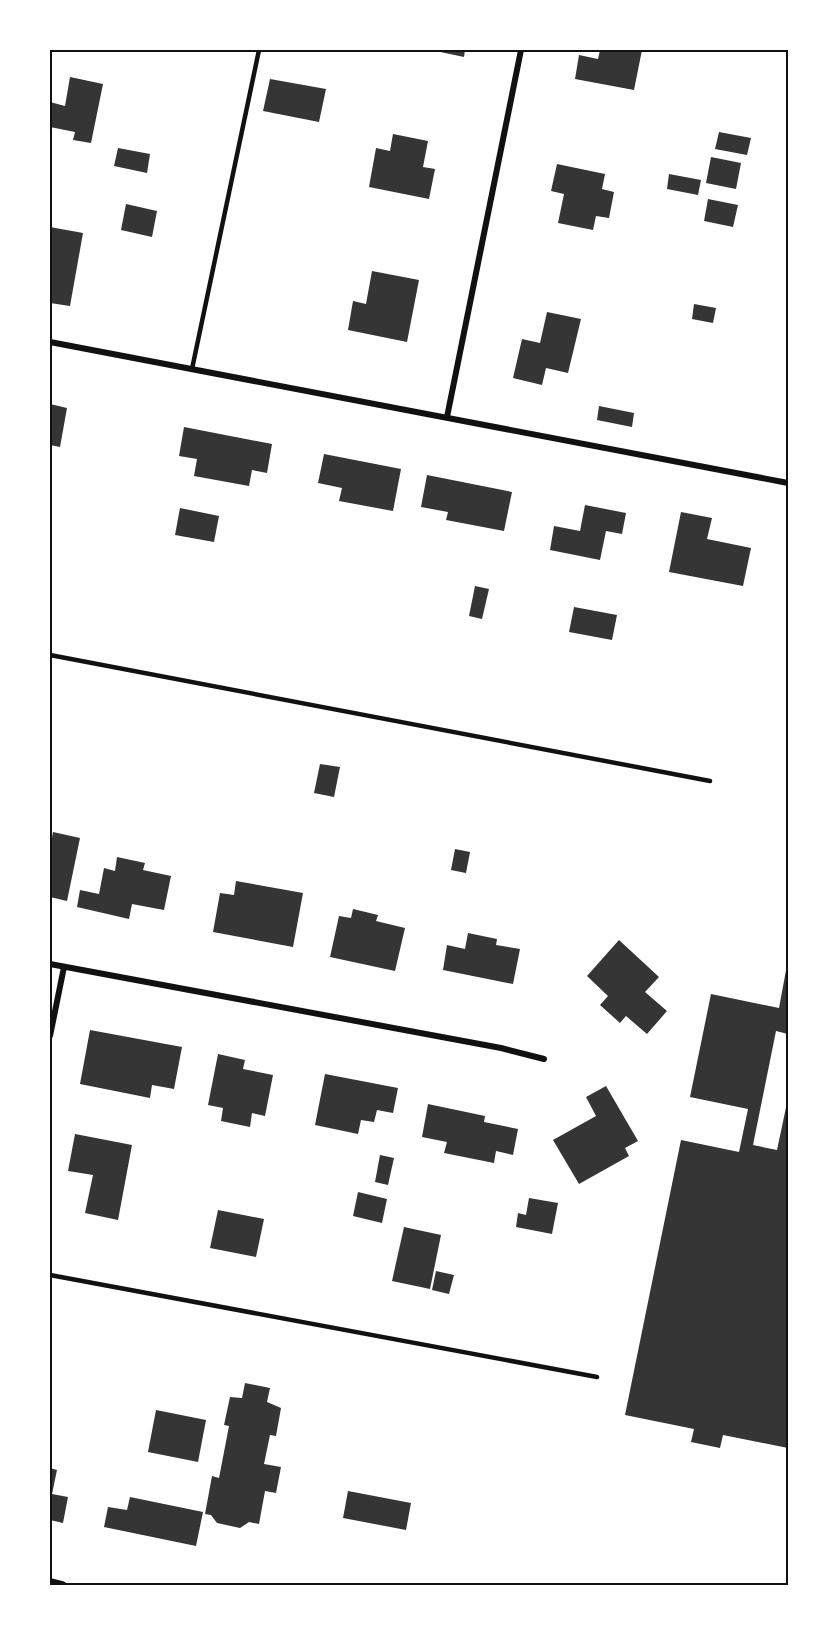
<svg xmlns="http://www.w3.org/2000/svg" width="838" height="1635" viewBox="0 0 838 1635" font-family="Ubuntu,sans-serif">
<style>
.building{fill:#353535}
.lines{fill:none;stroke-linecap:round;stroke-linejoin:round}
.service{stroke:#111;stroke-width:4.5}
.minor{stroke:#111;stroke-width:6}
.tertiary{stroke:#111;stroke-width:10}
.neatline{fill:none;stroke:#111;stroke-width:2}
</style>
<rect width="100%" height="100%" fill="#fff"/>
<g class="building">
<path d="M431,50H465L464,57Z"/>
<path d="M600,50H642L634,90L575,79L579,55L598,59Z"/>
<path d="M70,77L103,84L91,143L73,140L75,132L50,127V102L65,106Z"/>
<path d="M270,79L326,89L319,122L263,111Z"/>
<path d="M719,132L751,138L747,155L715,149Z"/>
<path d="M393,134L428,141L423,167L435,169L429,199L369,187L376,148L390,151Z"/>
<path d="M118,148L150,154L147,173L114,166Z"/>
<path d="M711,157L741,163L736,189L706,183Z"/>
<path d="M557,164L605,174L602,189L614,192L609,218L596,216L593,230L558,223L564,194L551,191Z"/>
<path d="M669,174L701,180L698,195L667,189Z"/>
<path d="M708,199L738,205L733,227L704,221Z"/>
<path d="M126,204L157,211L152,237L121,230Z"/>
<path d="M50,227L83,233L70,306L50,303Z"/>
<path d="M372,271L419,280L407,342L348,330L353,301L366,304Z"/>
<path d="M694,304L716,308L713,323L692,319Z"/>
<path d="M547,312L581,319L568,373L546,368L542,385L513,378L522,339L540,343Z"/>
<path d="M50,404L67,408L60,447L50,445Z"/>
<path d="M599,406L634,413L632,427L597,420Z"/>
<path d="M184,427L272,444L267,473L252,470L249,486L194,476L197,459L179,456Z"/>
<path d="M324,454L401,469L393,511L339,501L342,488L318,483Z"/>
<path d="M427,475L512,492L504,531L446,520L448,512L421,507Z"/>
<path d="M585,505L626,513L622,534L606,531L600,560L550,550L554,526L580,531Z"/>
<path d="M180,508L219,516L214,542L175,535Z"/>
<path d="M681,512L712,518L707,539L751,548L743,586L669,572Z"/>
<path d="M475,586L489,589L482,619L469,616Z"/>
<path d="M574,607L617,615L612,640L569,632Z"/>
<path d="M320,764L340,767L334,797L314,793Z"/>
<path d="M53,832L80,838L67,901L50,897V849Z"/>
<path d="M455,849L470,852L466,873L451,870Z"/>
<path d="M117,857L145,863L143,870L171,876L164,910L132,904L129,919L77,907L80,890L99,894L104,868L115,871Z"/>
<path d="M236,881L303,893L293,947L213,932L220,893L234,895Z"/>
<path d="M353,909L378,915L376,921L405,928L395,971L330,957L339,916L351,918Z"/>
<path d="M468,933L497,939L496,945L520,949L513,984L443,970L447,945L465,949Z"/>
<path d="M619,940L659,977L645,992L667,1011L647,1034L626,1016L620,1023L600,1005L608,996L587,976Z"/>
<path d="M787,965L788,1034L776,1031L753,1145L777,1150L788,1098V1151L786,1162L788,1163V1448L723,1435L720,1448L691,1442L694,1429L625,1415L681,1140L739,1152L748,1109L690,1097L711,994L779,1008Z"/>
<path d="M90,1030L182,1047L174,1089L152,1085L150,1098L80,1084Z"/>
<path d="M218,1054L245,1060L243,1069L273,1075L265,1116L252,1113L250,1127L221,1121L223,1108L208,1105Z"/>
<path d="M325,1074L398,1088L393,1113L377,1110L374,1122L361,1120L358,1134L315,1125Z"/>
<path d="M606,1086L638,1141L625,1148L629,1156L579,1184L553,1140L596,1116L586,1097Z"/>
<path d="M428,1104L485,1116L484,1122L518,1129L513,1155L496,1151L494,1163L444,1153L447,1142L422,1137Z"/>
<path d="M75,1134L132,1145L118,1220L85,1213L93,1175L68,1171Z"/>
<path d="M380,1155L394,1158L388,1185L375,1182Z"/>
<path d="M358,1192L387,1199L382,1223L353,1216Z"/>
<path d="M529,1198L558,1203L552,1234L516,1227L518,1213L526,1215Z"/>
<path d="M218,1210L264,1219L256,1257L210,1248Z"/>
<path d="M404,1227L441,1235L430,1289L392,1281Z"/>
<path d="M436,1271L454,1275L449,1294L432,1290Z"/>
<path d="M245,1383L270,1388L267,1402L281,1408L276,1436L270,1435L264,1464L281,1467L276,1493L265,1491L259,1524L249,1522L240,1528L217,1523L211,1515L205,1514L212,1476L219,1478L229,1426L224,1425L230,1397L242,1398Z"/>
<path d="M156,1410L206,1420L198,1462L148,1452Z"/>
<path d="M50,1468L57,1470L52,1494L68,1497L63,1523L50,1520Z"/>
<path d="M348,1491L411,1503L406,1530L343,1518Z"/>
<path d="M130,1497L203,1512L196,1546L104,1527L108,1507L127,1510Z"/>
</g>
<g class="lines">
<g class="service">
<path d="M192,369L259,50"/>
<path d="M50,655L710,781"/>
<path d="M50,1275L597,1377"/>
</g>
<g class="minor">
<path d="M50,342L788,483"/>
<path d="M447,417L521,50"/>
<path d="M50,964L501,1048L544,1059"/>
<path d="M50,1036L64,967"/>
</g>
<path class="tertiary" d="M50,1583L62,1586"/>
</g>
<rect width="838" height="1635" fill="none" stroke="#ffffff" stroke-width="102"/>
<rect x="51" y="51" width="736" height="1533" class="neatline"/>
</svg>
